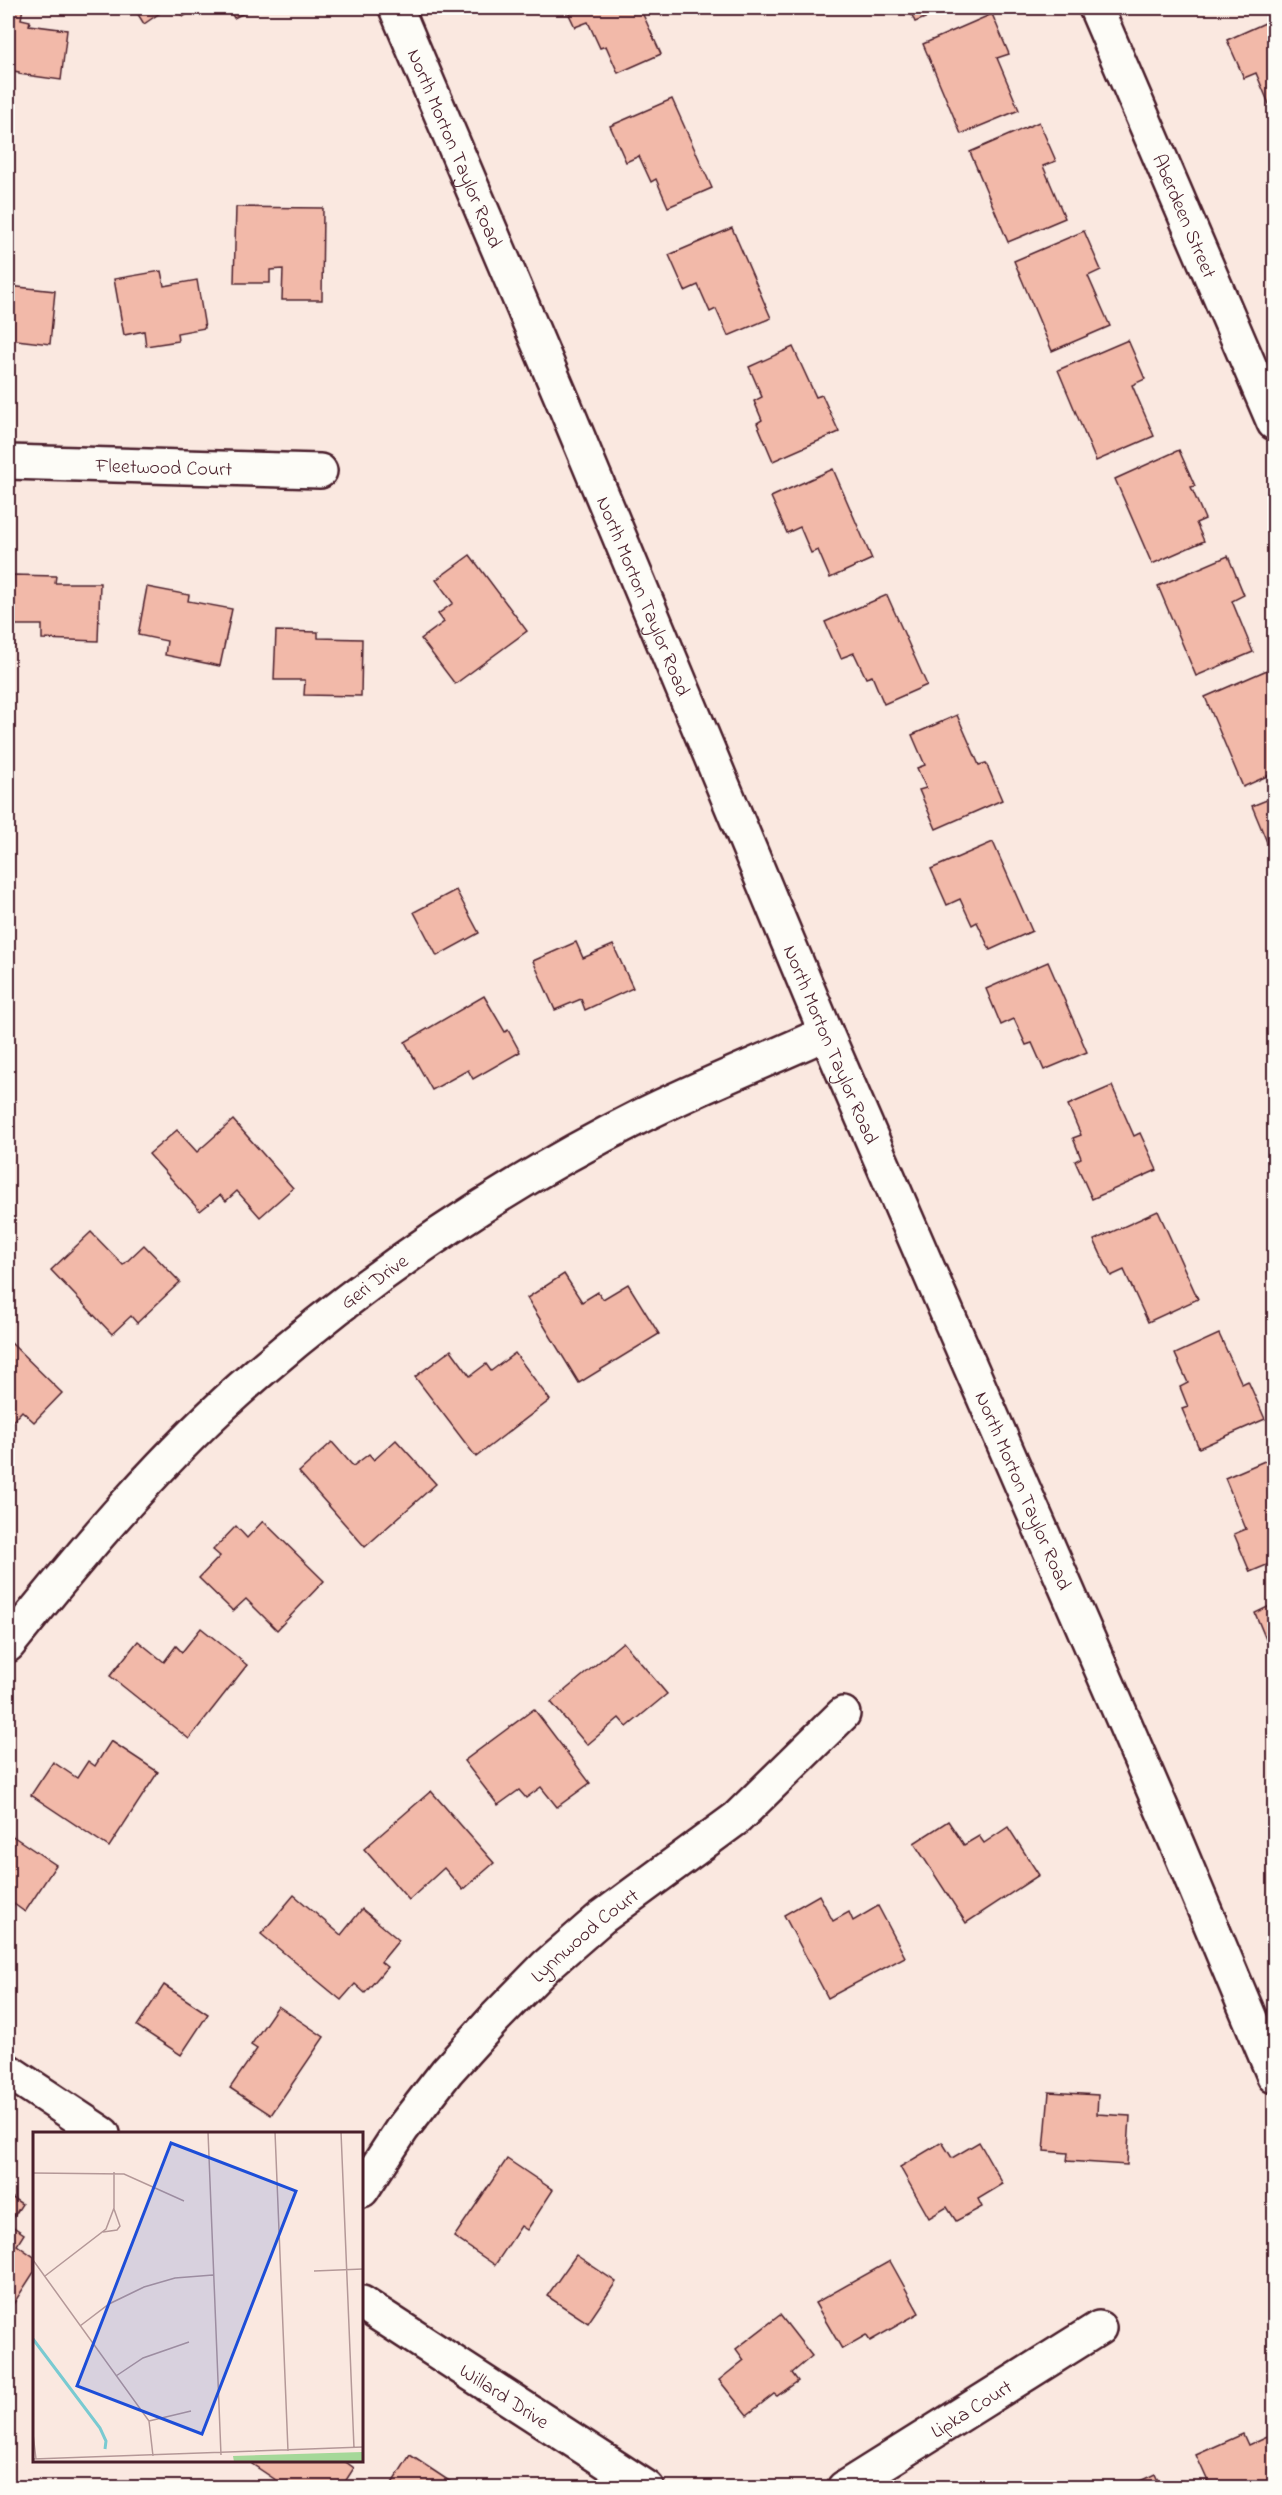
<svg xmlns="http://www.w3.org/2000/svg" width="1282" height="2495" viewBox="0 0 1282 2495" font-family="'Indie Flower',sans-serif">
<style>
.building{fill:#f2b9a9;stroke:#4a1f2b;stroke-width:1.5}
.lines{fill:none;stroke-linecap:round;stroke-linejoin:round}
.minor-casing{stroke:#4a1f2b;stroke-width:38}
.minor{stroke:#fdfcf7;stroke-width:33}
.labels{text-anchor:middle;stroke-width:5;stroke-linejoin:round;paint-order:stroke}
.street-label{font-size:20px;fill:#4a1f2b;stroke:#fdfcf7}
.inset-river{fill:none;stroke:#79cad1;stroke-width:3}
.inset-road{fill:none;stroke:#b49898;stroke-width:1.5}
.view{fill:#1d4ed8;fill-opacity:0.15;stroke:#1d4ed8;stroke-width:3}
.inset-edge{fill:none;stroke:#4a1f2b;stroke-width:3}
</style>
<rect width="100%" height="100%" fill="#fae8e0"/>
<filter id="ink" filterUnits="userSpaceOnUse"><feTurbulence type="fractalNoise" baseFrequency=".0167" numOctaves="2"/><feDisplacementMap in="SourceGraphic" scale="12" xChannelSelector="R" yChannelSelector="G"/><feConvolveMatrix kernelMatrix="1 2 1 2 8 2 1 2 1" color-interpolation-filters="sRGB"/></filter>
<g filter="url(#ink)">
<g class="building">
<path d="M8,8H23L21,19L30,21L29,25L67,30L61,80L19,74V72L8,70Z"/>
<path d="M134,8H167L144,24Z"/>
<path d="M176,8H196L183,17Z"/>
<path d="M228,8H254L234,18Z"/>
<path d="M566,8H640L661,54L618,73L606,46L600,48L588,22L575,27Z"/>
<path d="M909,8H950L915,22Z"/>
<path d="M992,14L1009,54L997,58L1019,110L961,134L923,44Z"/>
<path d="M1274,19V116L1256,73L1244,78L1227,40Z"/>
<path d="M672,99L712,188L668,207L656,179L651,182L639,156L626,162L610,126Z"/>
<path d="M1039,122L1056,161L1043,166L1065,218L1008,242L970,152Z"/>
<path d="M236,207L323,208L322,300H282L283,269L270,270V283H234Z"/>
<path d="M732,228L771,318L728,336L716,309L710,312L698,285L685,291L669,255Z"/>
<path d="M1084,231L1101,270L1088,276L1110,326L1052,351L1014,261Z"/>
<path d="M161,271L164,286L197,280L205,328L177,333L178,341L146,346L144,331L124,335L114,279Z"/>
<path d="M8,281H10L9,286L55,291L50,344L8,339Z"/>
<path d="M1128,340L1145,379L1132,385L1154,436L1096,461L1058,370Z"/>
<path d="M793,347L816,397L822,395L839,432L773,461L757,423L762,420L754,401L762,397L749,367Z"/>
<path d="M1179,450L1195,486L1191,487L1205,519L1196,523L1204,541L1152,564L1115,479Z"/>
<path d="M833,469L872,559L830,578L818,550L811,553L800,527L787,533L771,497Z"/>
<path d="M470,555L527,631L455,684L421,639L444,622L438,614L453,603L436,580Z"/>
<path d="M1228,556L1244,595L1232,601L1253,652L1196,676L1158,586Z"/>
<path d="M13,575L56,576L55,583H100L98,641L42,639V625H12Z"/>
<path d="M147,587L189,595L188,601L232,609L220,666L165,655L167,641L138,635Z"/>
<path d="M887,595L927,685L884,704L872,676L866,678L854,653L841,658L825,622Z"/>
<path d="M276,631L318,632V638L362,639L361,696L304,695L305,680H274Z"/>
<path d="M1274,667V773L1243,787L1205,697Z"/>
<path d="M957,715L979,765L986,763L1002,800L936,829L919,790L926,788L917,768L925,765L912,735Z"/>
<path d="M1274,797V859L1252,806Z"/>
<path d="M993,842L1032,931L990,950L977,922L972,925L960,899L947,905L931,869Z"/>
<path d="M456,890L479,933L437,956L414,912Z"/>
<path d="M576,942L583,958L613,945L633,988L585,1010L581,999L555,1010L533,961Z"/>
<path d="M1048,962L1087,1052L1044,1070L1032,1043L1026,1045L1014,1019L1001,1025L986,989Z"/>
<path d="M484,996L505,1032L508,1030L520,1052L473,1079L468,1070L432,1090L405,1042Z"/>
<path d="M1112,1086L1134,1136L1140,1133L1157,1170L1092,1199L1075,1161L1081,1158L1073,1138L1081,1135L1068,1105Z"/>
<path d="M233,1120L293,1188L260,1217L237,1191L226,1201L220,1195L200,1211L149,1154L177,1130L197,1152Z"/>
<path d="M1158,1211L1198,1299L1148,1322L1124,1270L1111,1276L1094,1240Z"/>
<path d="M91,1232L123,1265L144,1245L180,1282L137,1323L131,1316L112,1334L51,1270Z"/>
<path d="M564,1274L582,1302L598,1292L603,1299L628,1284L659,1334L579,1383L527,1298Z"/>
<path d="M1219,1334L1242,1384L1248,1381L1265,1419L1199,1448L1182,1409L1188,1407L1180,1387L1188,1383L1175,1354Z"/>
<path d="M8,1340L62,1393L34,1422L22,1411L8,1426Z"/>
<path d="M451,1350L470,1376L486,1364L491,1371L515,1353L550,1400L476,1457L415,1377Z"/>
<path d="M396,1440L436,1484L365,1547L299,1472L332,1442L353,1466L369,1454L374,1460Z"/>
<path d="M1274,1457V1562L1250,1572L1234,1534L1246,1529L1225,1478Z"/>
<path d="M263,1521L324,1581L277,1630L246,1599L233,1611L199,1578L220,1556L213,1550L236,1526L247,1538Z"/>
<path d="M1274,1604V1647L1270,1649L1255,1613Z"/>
<path d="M201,1628L247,1665L189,1739L110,1676L138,1641L164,1662L176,1646L182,1652Z"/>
<path d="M623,1642L667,1694L627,1727L619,1718L587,1745L551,1702Z"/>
<path d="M534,1709L590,1783L557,1807L541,1787L526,1798L519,1790L498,1805L464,1761Z"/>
<path d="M111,1741L158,1772L109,1847L31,1795L53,1762L77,1778L88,1761L95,1766Z"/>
<path d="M431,1791L494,1863L463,1890L444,1868L409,1900L364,1849Z"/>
<path d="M948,1821L964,1845L979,1836L984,1843L1008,1827L1039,1875L966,1923L914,1843Z"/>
<path d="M11,1835L56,1865L25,1912L14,1904L8,1914V1840Z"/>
<path d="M294,1895L341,1935L362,1909L399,1940L381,1962L387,1967L365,1993L355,1984L341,2000L261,1934Z"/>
<path d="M819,1895L833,1921L849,1912L853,1921L878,1906L905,1957L828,1998L784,1915Z"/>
<path d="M164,1985L208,2014L181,2055L137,2026Z"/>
<path d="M278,2006L324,2037L271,2115L230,2088L257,2049L251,2045Z"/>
<path d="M1049,2092L1098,2095L1097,2114L1130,2116L1127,2165L1067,2161L1068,2153L1044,2151Z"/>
<path d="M942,2142L952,2158L979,2142L1003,2184L978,2199L982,2207L956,2221L947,2207L929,2218L900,2167Z"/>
<path d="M507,2159L553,2190L527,2230L521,2226L495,2265L454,2237Z"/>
<path d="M8,2195L22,2204L9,2224L24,2234L17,2245L34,2257V2272L12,2306L8,2303Z"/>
<path d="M576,2255L616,2282L588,2323L547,2296Z"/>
<path d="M890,2261L919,2313L870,2341L866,2335L842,2349L815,2303Z"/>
<path d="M780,2315L812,2356L792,2373L798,2381L777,2396L774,2394L747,2415L719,2380L744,2360L736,2349Z"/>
<path d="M1274,2433V2488H1211L1196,2455L1243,2434L1248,2445Z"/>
<path d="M410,2455L460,2488H389Z"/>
<path d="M254,2460H343L354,2468L341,2488H288L252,2464Z"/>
<path d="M1155,2474L1161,2488H1125Z"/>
</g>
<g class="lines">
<g class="minor-casing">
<g id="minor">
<path id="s1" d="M396,8L565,406L826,1033L1177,1844L1274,2076"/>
<path id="s2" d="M1096,8L1274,423"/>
<path id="s3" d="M8,462L320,471"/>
<path id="s4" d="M8,1645C84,1550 164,1454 257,1374C374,1273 503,1185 641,1116C701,1086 765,1061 826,1033"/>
<path d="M8,2071L103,2134"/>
<path id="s5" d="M362,2190L402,2129L447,2071L495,2018L546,1966L601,1918L737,1818L843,1714"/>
<path id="s6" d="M362,2303L647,2488"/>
<path id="s7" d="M844,2488L1099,2328"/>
</g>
</g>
<use href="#minor" class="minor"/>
</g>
</g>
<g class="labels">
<g class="street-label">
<text dy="7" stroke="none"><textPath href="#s1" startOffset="152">North Morton Taylor Road</textPath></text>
<text dy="7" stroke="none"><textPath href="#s2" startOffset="226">Aberdeen Street</textPath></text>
<text dy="7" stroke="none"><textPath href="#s3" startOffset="156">Fleetwood Court</textPath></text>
<text dy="7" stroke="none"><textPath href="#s1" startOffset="638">North Morton Taylor Road</textPath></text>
<text dy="7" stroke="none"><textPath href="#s1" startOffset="1124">North Morton Taylor Road</textPath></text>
<text dy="7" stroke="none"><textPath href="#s4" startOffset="518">Geri Drive</textPath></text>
<text dy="7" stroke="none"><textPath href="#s1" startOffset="1610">North Morton Taylor Road</textPath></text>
<text dy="7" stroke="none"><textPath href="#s5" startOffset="340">Lynnwood Court</textPath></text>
<text dy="7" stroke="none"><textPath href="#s6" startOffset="170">Willard Drive</textPath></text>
<text dy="7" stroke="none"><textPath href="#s7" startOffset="150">Lipka Court</textPath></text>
</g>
</g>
<g transform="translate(33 2132)">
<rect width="330" height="330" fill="#fae8e0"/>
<path d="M330,320V330H201L200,324Z" fill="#a5d899"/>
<path class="inset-river" d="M0,207L67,296L73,309L72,317"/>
<path class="inset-road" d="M175,0L188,323M242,0L255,319M308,0L321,316M0,41L91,42L151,69M70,100L84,98L87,94L81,77M0,128L116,289L120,324M281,139L330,137M12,144L73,97L81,76V40M47,194L76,172L111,155L142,146L180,143M83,244L110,226L156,210M116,289L158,279M0,302L3,327M0,327L330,315"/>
<path class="view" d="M138,11L263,59L169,302L44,254Z"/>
<rect width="330" height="330" class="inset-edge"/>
</g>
<rect width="1282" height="2495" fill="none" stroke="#fdfcf7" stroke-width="30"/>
<rect x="15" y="15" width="1252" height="2465" fill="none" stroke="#4a1f2b" stroke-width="2" filter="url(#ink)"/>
</svg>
